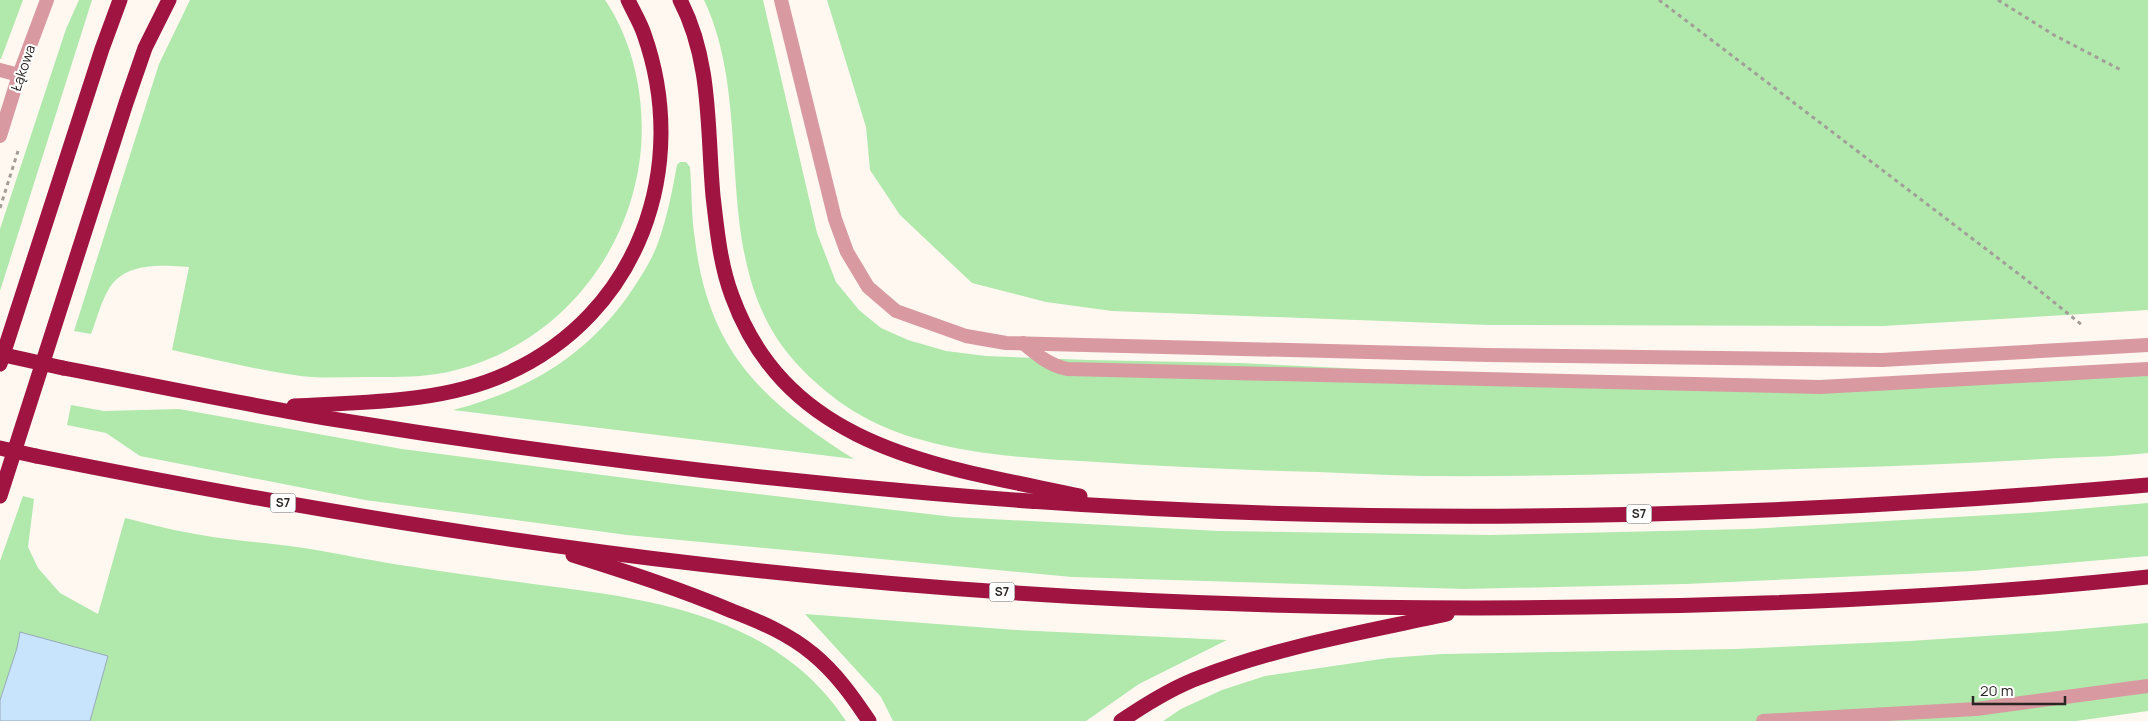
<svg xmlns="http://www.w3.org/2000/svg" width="2148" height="721" viewBox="0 0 2148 721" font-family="Manrope,sans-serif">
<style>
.green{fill:#b1e8ac}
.water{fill:#c8e3fc;stroke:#98aabb}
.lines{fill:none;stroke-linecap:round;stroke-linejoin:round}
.path{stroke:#a29e98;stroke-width:3;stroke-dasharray:4 4;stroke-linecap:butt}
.service{stroke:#d999a1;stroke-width:14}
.minor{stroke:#d999a1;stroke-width:14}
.motorway{stroke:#a01441;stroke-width:15}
.motorway-bridge{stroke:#a01441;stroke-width:15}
.labels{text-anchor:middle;stroke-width:4;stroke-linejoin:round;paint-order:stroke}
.shield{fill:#fff;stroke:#696765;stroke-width:1}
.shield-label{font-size:12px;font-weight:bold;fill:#292623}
.street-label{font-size:14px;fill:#292623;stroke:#fff}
</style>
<rect width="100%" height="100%" fill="#fef8f1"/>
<g class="green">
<path d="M0,0H23L1,59H0Z"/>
<path d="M79,0H92L0,291V229L66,29Z"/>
<path d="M190,0H605C640,51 650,125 635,185C614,274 546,347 456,370C426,378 396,377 366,377C342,377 317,379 294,375C253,369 213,359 172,350L189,267C162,265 127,262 110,287C101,301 97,319 91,334L74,331L159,64Z"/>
<path d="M704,0H763L817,233L836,282L859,310L881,328L908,340L946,351L986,356L1089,360L1239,363L1697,385L2148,375V453C2113,457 2077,457 2042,459C1971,463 1901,466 1830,468C1695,472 1559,477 1424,476C1377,475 1329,472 1282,471C1220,469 1159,466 1097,462C1038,459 979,456 922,440C872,427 831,401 796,363C705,263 758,114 704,0Z"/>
<path d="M827,0H2148V310L1883,326L1489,325L1112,311L1046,302L972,283L900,215L870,170L866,127Z"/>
<path d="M680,162H686L690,167C692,191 691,216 695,240C709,353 763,401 854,459L453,410C525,391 583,359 628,296C639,280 651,262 658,243C667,218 672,192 677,165Z"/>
<path d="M71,405L104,411L179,409L402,449L680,485L954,517L1219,531L1489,535L1748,529L2042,512L2148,503V556L1973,571L1685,584L1464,589L1072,577L627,535L365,500L140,456L106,433L67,425Z"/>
<path d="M23,496L34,499L28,547L38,568L60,593L98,614L125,518C150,524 175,531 201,535C235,541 270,543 304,548C341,554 377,562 414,567C459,574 503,580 548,586C660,600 779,619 846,721H0V561Z"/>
<path d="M805,614L1016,630L1227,640L1139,684L1086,721H893L881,697Z"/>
<path d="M2148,623V711L2076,721H1163L1181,709L1222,690L1265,676L1388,658L1442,654L1735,649L1910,641L2059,631Z"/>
</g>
<path class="water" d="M20,632L108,656L90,721H0V700L17,648Z"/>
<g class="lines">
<g class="path">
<path d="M1659,0L2024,278L2082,325"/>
<path d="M1998,0L2054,35L2121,70"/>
<path d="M0,208L18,151"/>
</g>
<g class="service">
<path d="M0,70L19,75"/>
<path d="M1023,343C1037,355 1049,365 1067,369L1820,387L2148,369"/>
<path d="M1763,721L1976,709L2148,686"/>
</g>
<g class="minor">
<path d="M781,0L835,219L847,252L868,287L896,311L966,336L1006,343L1487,355L1882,360L2148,345"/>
<path d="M0,136L19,75L47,0"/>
</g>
<g class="motorway">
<path d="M680,0C712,61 707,130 713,196C717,230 720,264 732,296C788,450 940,466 1080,496"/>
<path d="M0,364L102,49L120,0"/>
<path d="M63,368C153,385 242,404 332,419C530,451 728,476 928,493C1334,529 1743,521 2148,485"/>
<path d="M294,406C364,402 442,403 506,374C639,315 691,167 644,34C640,22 633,11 628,0"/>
<path d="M36,456C255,500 476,538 699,564C1014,601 1331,613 1647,606C1814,603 1982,595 2148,577"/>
<path d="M0,496L126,103L145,48L169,0"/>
<path d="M573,555C627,572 680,589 732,611C761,622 789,634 813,654C836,673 853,697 869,721"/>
<path d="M1121,721C1146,704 1173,687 1201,677C1280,646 1365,632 1447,614"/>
</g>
<g class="motorway-bridge">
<path d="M0,354L63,368"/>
<path d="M0,448L36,456"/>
</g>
</g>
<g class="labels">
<g class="shield">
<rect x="270.5" y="493.5" width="25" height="19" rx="4"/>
<rect x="1626.5" y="504.5" width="25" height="19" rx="4"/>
<rect x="989.5" y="582.5" width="25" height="19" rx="4"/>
</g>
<g class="shield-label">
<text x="283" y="507">S7</text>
<text x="1639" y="518">S7</text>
<text x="1002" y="596">S7</text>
</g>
<g class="street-label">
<text transform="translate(23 68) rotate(-71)" y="5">Łąkowa</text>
</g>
</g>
<path d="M1973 696v8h92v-8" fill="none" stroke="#292623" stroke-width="2.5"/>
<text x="1980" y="696" font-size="15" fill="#292623" stroke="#ffffff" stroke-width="4" paint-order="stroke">20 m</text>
</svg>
